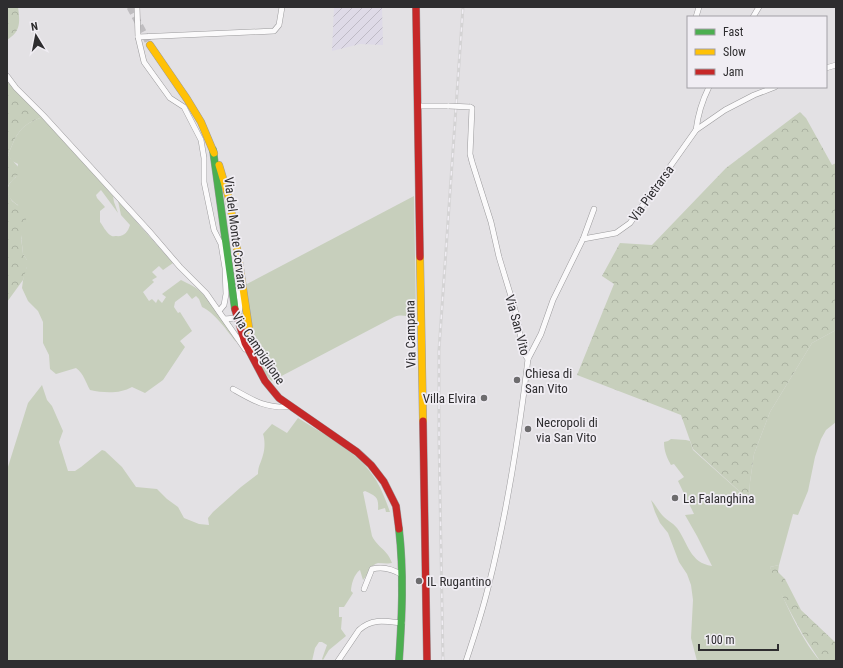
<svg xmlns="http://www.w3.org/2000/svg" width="843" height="668" viewBox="0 0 843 668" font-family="'Roboto Condensed',sans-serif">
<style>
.industrial{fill:url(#industrial-furrows)}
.green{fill:#c7cfbc}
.forest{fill:url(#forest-crowns)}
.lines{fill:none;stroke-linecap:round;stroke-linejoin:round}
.secondary-tunnel{stroke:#bfbdc0;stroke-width:7;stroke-dasharray:7 3.5;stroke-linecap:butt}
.street-casing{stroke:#9b9a9c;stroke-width:6}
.fast-casing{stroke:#9b9a9c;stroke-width:8}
.slow-casing{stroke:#9b9a9c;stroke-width:8}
.jam-casing{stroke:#9b9a9c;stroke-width:8}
.street{stroke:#fbfafb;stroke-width:5}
.fast{stroke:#4caf50;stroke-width:7}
.slow{stroke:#ffc107;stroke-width:7}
.jam{stroke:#c62828;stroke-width:7}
.rail-casing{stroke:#d4d3d4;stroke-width:3}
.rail{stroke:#f0edf3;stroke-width:1.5;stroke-dasharray:4.5;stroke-linecap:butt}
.street-bridge-casing{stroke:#9b9a9c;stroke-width:6;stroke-linecap:butt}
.street-bridge{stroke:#fbfafb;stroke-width:5}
.poi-dot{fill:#6d6c6e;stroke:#f0edf3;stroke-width:1.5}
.labels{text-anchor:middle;stroke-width:3.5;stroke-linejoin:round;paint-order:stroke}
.street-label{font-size:13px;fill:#2e2d2f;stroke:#f0edf3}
.poi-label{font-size:13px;fill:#2e2d2f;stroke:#f0edf3;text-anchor:start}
</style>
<defs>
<pattern id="industrial-furrows" width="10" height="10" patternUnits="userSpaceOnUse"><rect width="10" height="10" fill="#dedae7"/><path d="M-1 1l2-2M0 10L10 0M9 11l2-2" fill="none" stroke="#bfbbc6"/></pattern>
<pattern id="forest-crowns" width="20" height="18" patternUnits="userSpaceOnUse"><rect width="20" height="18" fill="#c7cfbc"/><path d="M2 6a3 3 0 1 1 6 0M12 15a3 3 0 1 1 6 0" fill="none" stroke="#abb2a2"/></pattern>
</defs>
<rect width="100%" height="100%" fill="#e3e1e4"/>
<path class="industrial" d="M334,7H382L383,45L360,44L332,51Z"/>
<g class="green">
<path d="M43,117L113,196L114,202L118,213L101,190L96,195L97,198L105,207L100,211V222C103,226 106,232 110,235C113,237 113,236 116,236C124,237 128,232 130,225L121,215L118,201L173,263L163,270L159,266L152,272L157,277L152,280L154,282L143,292L149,301L152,299L156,303L158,299L162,303L166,297L162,294L181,280C189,284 196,287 202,293C211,302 232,331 236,342C228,332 215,313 202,307L199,299L196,296L192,299L187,293L175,302L174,307L178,313L180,312L192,331L180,341L185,347L163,380L145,393L132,387C120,394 104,393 90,390C85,381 84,374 76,368L56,374L50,369L49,355L43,343V322L38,311L28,301L22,288L24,273L27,267V260L23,254L18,205C5,197 4,186 16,177L18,164L12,161L8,155C17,134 19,125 43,117Z"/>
<path d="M414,196L416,317C408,318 403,313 394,317L272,381C252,366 249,309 245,285Z"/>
<path d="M836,330V422L826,430L821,439L815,457L808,491L798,515L793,514L779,565L770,567C784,599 798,635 820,661H697L691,638L693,600L691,585L687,574L679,562L668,533L660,523L655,512L651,500C656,505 658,511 663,516C668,521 672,522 677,528C688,543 690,563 712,566L697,536L685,515L694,514L678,481L684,477L674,464L671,465C667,458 664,451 664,442L668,441L671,439L686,440L690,441L693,450L749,500L750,482L754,454L770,412L812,343Z"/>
<path d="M42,385L47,400L52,406L63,431L59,442L68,471H75L81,467L102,450L105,451L122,467L136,487L157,489L167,499L178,507L184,518L199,524L209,525L208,518L213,512L241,487L258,474C258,466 261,463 263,455C265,448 265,440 263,434L272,424L287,433L298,418C325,435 359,452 376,480C382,490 386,501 390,512H386L385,508L378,510C379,497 376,496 365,491L363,492L372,536C378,548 387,549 392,563C388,564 383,563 378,563C370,565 368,575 363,580L360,570C354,574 351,585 351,591L353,593L344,607H339V617H342L341,629L346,636L329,650L323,660L322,659L327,645L322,642H319L315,648L312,661H7V470L28,403Z"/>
</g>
<g class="forest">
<path d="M7,7H18C20,22 21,31 7,40Z"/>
<path d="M7,78L24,99L43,117C19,125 17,134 8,155C12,161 17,164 21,171C16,177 11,181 7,187Z"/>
<path d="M800,112L806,118L832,165L836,163V330L812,343L770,412L754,454L750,482L749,500L693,449L681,415L577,375L614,284L602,276L620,243L652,245L726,168Z"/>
<path d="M7,191L12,201L24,210L27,216L21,237L23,254L27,260V267L23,280L7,302Z"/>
<path d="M779,565L778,572L785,579L801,610L836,643V661H820L803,635L792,615L776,584L770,567Z"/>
</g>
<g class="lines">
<path class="secondary-tunnel" d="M130,7L150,45"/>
<g class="street-casing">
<g id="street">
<path d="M137,7L138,37L144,62L170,98L184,107L201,140L204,158V182L214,230L221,244L225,268L226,294L224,305L219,311"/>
<path d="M696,17L699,7"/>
<path d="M753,17L759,7"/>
<path d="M138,37L274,31L279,25L282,7"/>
<path d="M826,68L836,65"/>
<path d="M7,76L16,88L43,115L149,231L180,267L206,293L245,349"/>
<path d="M419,106H449"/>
<path d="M696,130L725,110L754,95L775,87"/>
<path d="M583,239L594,209"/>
<path d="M225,319L236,318C246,304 234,290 240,276"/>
<path d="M528,359L541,334L553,300L583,239L616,233L630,223L696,130C698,114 702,101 709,87"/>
<path d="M233,389C254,401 265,408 290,407"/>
<path d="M364,589L372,569C384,566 393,569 402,575"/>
<path d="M338,661L359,630C372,618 385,621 402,623"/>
<path d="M466,661C474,637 482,613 488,588C507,513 519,436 528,359L525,355L523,349L516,313L499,257L491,222L472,162L470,154L472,108L470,107"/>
</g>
</g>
<g class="fast-casing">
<g id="fast">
<path d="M213,150L235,309"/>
<path d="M399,529C404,573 402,616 399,661"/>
</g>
</g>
<g class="slow-casing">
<g id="slow">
<path d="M150,45L187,99L201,122L214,153"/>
<path d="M219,165L228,195L232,215L253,355"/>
<path d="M420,257L423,421"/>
</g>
</g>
<g class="jam-casing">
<g id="jam">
<path d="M416,7L420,257"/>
<path d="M235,309L245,343L265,381L279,398L357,452L371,465L384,482L396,506L399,529"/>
<path d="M423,421L427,661"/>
</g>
</g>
<use href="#street" class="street"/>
<use href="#fast" class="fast"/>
<use href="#slow" class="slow"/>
<use href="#jam" class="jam"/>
<g class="rail-casing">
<path id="rail" d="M443,661L439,438V350L463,7"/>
</g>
<use href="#rail" class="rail"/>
<g class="street-bridge-casing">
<path id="street-bridge" d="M449,106L470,107"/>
</g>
<use href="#street-bridge" class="street-bridge"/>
</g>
<g class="poi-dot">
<circle cx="517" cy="380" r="4"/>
<circle cx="484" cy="398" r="4"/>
<circle cx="528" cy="429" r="4"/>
<circle cx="675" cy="498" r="4"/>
<circle cx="419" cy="581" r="4"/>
</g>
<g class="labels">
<g class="street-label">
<text transform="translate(651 193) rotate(-54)" y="5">Via Pietrarsa</text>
<text transform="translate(236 233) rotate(83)" y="5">Via del Monte Corvara</text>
<text transform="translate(518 325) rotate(75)" y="5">Via San Vito</text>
<text transform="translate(410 334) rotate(-91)" y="5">Via Campana</text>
<text transform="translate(259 348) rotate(56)" y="5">Via Campiglione</text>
</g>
<g class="poi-label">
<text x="525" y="378">Chiesa di<tspan x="525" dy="15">San Vito</tspan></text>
<text x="476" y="403" text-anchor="end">Villa Elvira</text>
<text x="536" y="427">Necropoli di<tspan x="536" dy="15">via San Vito</tspan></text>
<text x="683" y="503">La Falanghina</text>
<text x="427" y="586">IL Rugantino</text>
</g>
</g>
<rect width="843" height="668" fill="none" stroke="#2e2d2f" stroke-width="16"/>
<rect x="687" y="16" width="140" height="72" fill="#f0edf3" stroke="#a2a0a5"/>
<rect x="695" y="29" width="20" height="6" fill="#4caf50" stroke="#a2a0a5"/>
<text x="723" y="36" font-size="12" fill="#2e2d2f">Fast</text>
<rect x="695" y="49" width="20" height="6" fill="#ffc107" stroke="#a2a0a5"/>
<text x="723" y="56" font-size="12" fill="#2e2d2f">Slow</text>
<rect x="695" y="69" width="20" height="6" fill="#c62828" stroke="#a2a0a5"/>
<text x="723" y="76" font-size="12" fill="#2e2d2f">Jam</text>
<g transform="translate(36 36) rotate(350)" stroke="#f0edf3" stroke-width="3" paint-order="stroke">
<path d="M0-3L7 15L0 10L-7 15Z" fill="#2e2d2f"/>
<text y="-6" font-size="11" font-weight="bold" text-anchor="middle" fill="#2e2d2f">N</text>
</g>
<path d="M699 644v6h79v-6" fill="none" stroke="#2e2d2f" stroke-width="2"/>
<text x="705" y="644" font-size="12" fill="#2e2d2f" stroke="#f0edf3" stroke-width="3" paint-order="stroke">100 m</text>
</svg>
